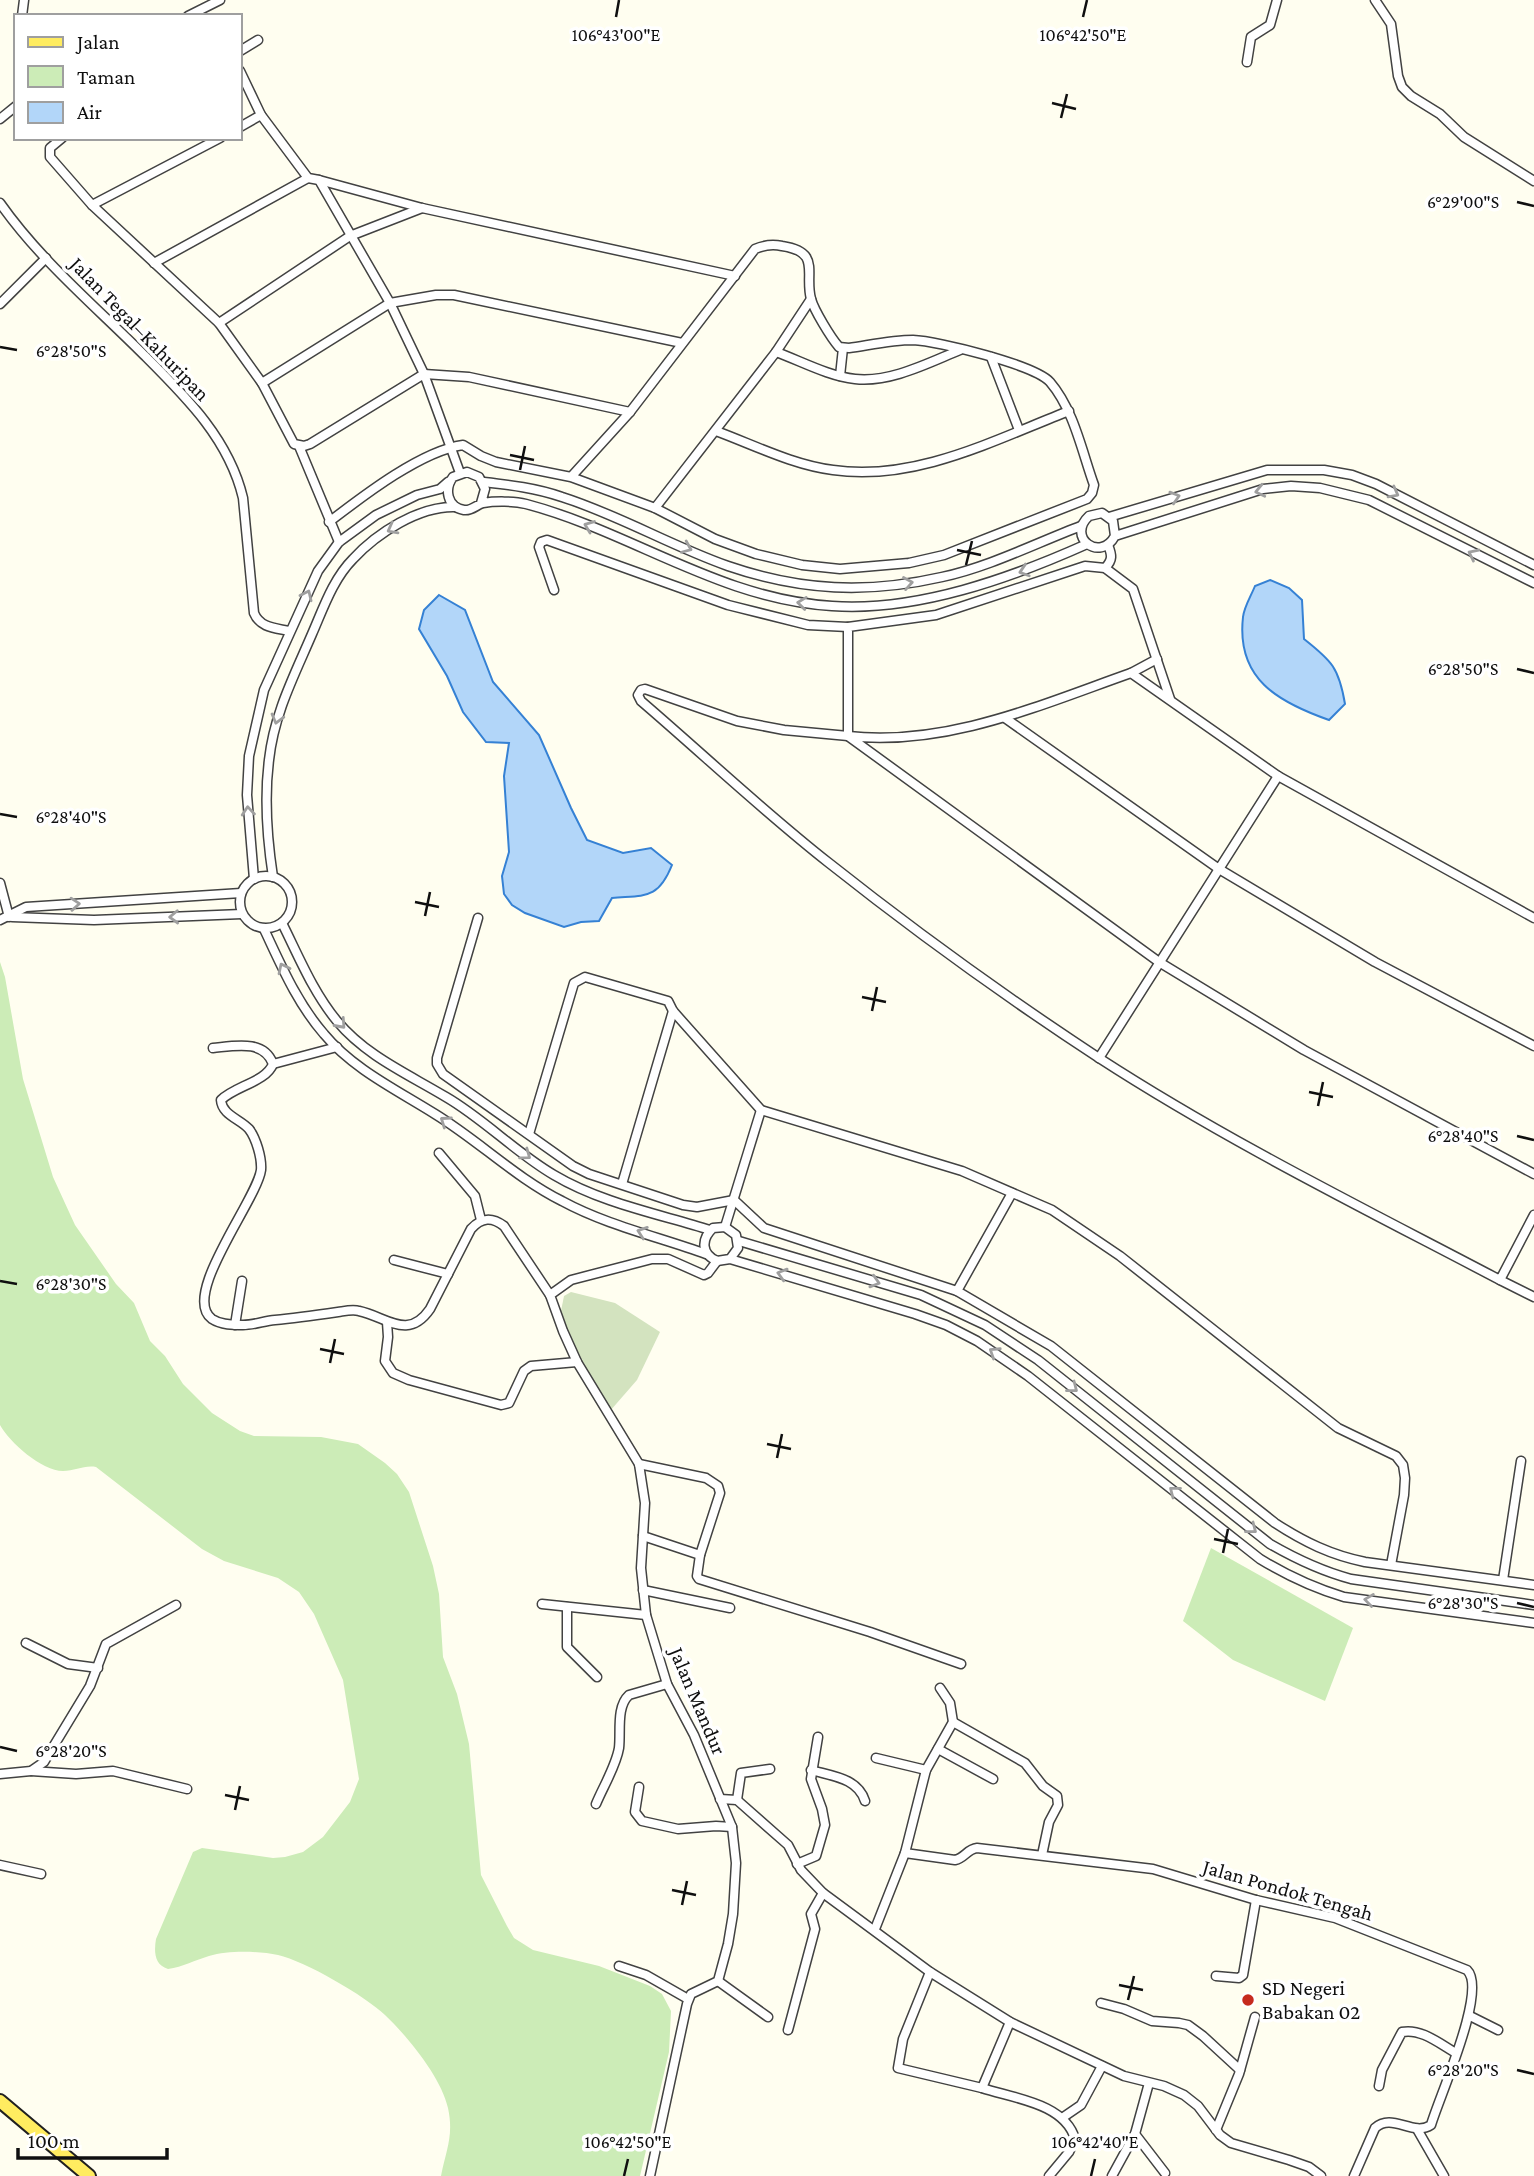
<svg xmlns="http://www.w3.org/2000/svg" width="1534" height="2176" viewBox="0 0 1534 2176" font-family="'Crimson Pro',serif">
<style>
.green{fill:#ccecb7}
.cemetery{fill:#d3e3bf}
.water{fill:#b2d6f9;stroke:#3581d4;stroke-width:2}
.lines{fill:none;stroke-linecap:round;stroke-linejoin:round}
.minor-casing{stroke:#424242;stroke-width:11}
.primary-casing{stroke:#202020;stroke-width:16}
.minor{stroke:#fff;stroke-width:8}
.primary{stroke:#ffec60;stroke-width:12}
.oneway{stroke:#9f9f9f}
.ticks{fill:none;stroke:#0f0f0f;stroke-width:2.5}
.poi-dot{fill:#c62b1f;stroke:#fff;stroke-width:2.5}
.labels{text-anchor:middle;stroke-width:7;stroke-linejoin:round;paint-order:stroke}
.street-label{font-size:21px;fill:#0f0f0f;stroke:#fff}
.poi-label{font-size:21px;fill:#0f0f0f;stroke:#fff;text-anchor:start}
.ticks-label{font-size:18px;text-anchor:middle;fill:#0f0f0f;stroke:#fff;stroke-width:7;stroke-linejoin:round;paint-order:stroke}
</style>
<rect width="100%" height="100%" fill="#fffef0"/>
<g class="green">
<path d="M0,962L5,977L23,1079L53,1177L75,1225L116,1284L134,1303L150,1341L165,1356L183,1384L212,1413L240,1431L254,1436L321,1437L358,1444L385,1463L397,1474L409,1492L433,1566L439,1594L443,1657L457,1694L469,1744L481,1875L507,1926L514,1938L533,1950L599,1966L650,1986L662,1994L671,2011L669,2052L640,2176H441C446,2150 454,2136 448,2108C441,2077 408,2037 385,2015C365,1996 305,1961 278,1955C258,1951 229,1950 209,1956C195,1960 183,1967 168,1969C154,1965 154,1951 156,1939L193,1852L202,1848L273,1858L285,1857L303,1852L323,1837L350,1802L359,1779L343,1680L314,1614L299,1592L278,1578L224,1561L202,1549L96,1467C84,1465 75,1471 63,1471C42,1471 9,1442 0,1425Z"/>
<path d="M1211,1548L1353,1628L1325,1701L1233,1660L1183,1621Z"/>
</g>
<path class="cemetery" d="M571,1292L615,1303L660,1332L637,1380L610,1411L572,1342L561,1311L564,1296Z"/>
<g class="water">
<path d="M1270,580L1289,588L1302,600L1304,639C1332,661 1339,668 1345,704L1329,720C1278,702 1236,679 1243,617C1244,607 1251,596 1255,586Z"/>
<path d="M439,595L465,610L493,682L539,735L571,808L587,840L623,853L651,848L672,865C658,900 645,895 612,898L599,921L581,922L564,927L525,913L512,905L504,894L502,876L509,852L504,776L509,743L486,742L463,712L447,676L419,629L424,610Z"/>
</g>
<g class="lines">
<g class="minor-casing">
<g id="minor">
<path d="M1375,0L1391,24L1398,76L1402,87L1411,96L1440,114L1464,137L1534,181"/>
<path d="M22,16L24,0"/>
<path d="M188,16L220,0"/>
<path d="M240,51L258,40"/>
<path d="M1247,62L1251,37L1270,25L1277,0"/>
<path d="M240,71L261,115L308,178L319,180L390,303L424,374L460,473"/>
<path d="M0,119L16,106"/>
<path d="M240,127L261,115"/>
<path d="M62,138L50,148V157L92,205L219,323L262,383L294,444L304,446L310,444L424,374L469,377L630,412"/>
<path d="M319,180L422,208L735,276"/>
<path d="M0,203C40,260 95,306 144,355C186,397 229,439 243,498L254,613C260,628 276,628 289,631"/>
<path d="M92,205L220,138"/>
<path d="M154,263L308,178"/>
<path d="M0,304L46,258"/>
<path d="M219,323L350,236L422,208"/>
<path d="M776,352C801,361 828,376 855,379C890,383 928,363 960,350"/>
<path d="M991,357L1019,430"/>
<path d="M840,376L843,348"/>
<path d="M262,383L390,303L436,295H454L682,343"/>
<path d="M716,431C754,445 793,465 833,470C915,482 994,440 1069,411"/>
<path d="M299,446L339,542"/>
<path d="M484,482C510,485 536,488 562,497C619,515 671,546 728,566C801,591 867,594 942,577C989,567 1036,543 1081,526"/>
<path d="M481,503L485,489L479,477L467,472L453,477C444,489 447,507 464,510C472,511 476,505 483,503C495,501 514,501 526,504C632,532 719,599 832,606C917,612 1011,578 1087,544"/>
<path d="M655,508L776,352L811,299"/>
<path d="M1109,517L1267,470H1324L1352,475L1376,484L1534,565"/>
<path d="M329,522C363,496 421,451 463,445L481,456L496,462L571,477L655,508L715,539L756,554L802,565L840,569L909,563L944,555L1087,499L1092,493L1094,485C1082,452 1074,410 1050,382C1035,365 938,341 913,340C892,340 870,345 849,348L839,347C831,338 814,310 811,299C804,273 822,252 782,246C772,244 764,245 755,249L630,412L571,477"/>
<path d="M1115,536L1113,521L1102,513L1089,516C1066,537 1100,563 1115,536L1263,489L1291,486L1320,488L1369,500L1534,583"/>
<path d="M1105,568C1113,560 1112,555 1108,545"/>
<path d="M554,590L539,547L541,542L547,540L728,605L808,625L848,627"/>
<path d="M1131,673L1157,659"/>
<path d="M1170,699L1133,589L1105,568L1085,566L936,615L848,627V736L784,730L737,721L645,689L641,690L638,695L641,701C704,755 764,812 829,863C916,932 1006,997 1099,1058C1227,1141 1365,1209 1500,1280L1534,1215"/>
<path d="M1005,718L1219,869L1278,776"/>
<circle cx="266" cy="902" r="26"/>
<path d="M273,877C267,838 264,799 269,760C274,714 294,676 312,634C323,609 333,579 353,559C377,533 419,506 455,507"/>
<path d="M254,879L247,795L249,756L264,690L318,571L339,542L376,515L417,495L440,489L448,482"/>
<path d="M0,883L9,917"/>
<path d="M12,917L94,920L242,914"/>
<path d="M478,918L437,1058V1064L443,1074L573,1166L589,1174L683,1205L697,1207L734,1200L764,1228L957,1291"/>
<path d="M1534,918L1278,776L1131,673C1040,705 946,747 848,736L1159,962L1304,1050L1534,1174"/>
<path d="M0,920L26,907L241,893"/>
<path d="M282,923C299,957 313,992 337,1021C366,1056 408,1074 446,1097C484,1119 516,1153 554,1175C601,1203 659,1214 710,1230"/>
<path d="M264,929C281,965 297,1003 324,1034C353,1069 397,1090 435,1114C479,1141 516,1178 562,1201C606,1225 659,1237 706,1254"/>
<path d="M213,1048C234,1046 264,1039 273,1064C266,1082 235,1086 221,1100C222,1115 240,1119 249,1129C256,1138 262,1158 261,1170C257,1200 180,1296 212,1319C221,1325 234,1325 243,1325C254,1325 264,1321 275,1320C296,1318 317,1315 338,1312C345,1311 353,1309 359,1311C387,1317 408,1341 430,1309L471,1229C482,1217 492,1217 504,1226L550,1295"/>
<path d="M1099,1058L1219,869L1375,962L1534,1046"/>
<path d="M273,1064L337,1047"/>
<path d="M529,1134L574,983L585,977L668,1001L673,1011L761,1110L962,1171L1052,1210L1120,1256L1338,1428L1396,1456L1403,1465L1405,1478L1404,1495L1391,1565"/>
<path d="M439,1153L475,1196L481,1220"/>
<path d="M622,1184L673,1011"/>
<path d="M1012,1193L957,1291L1051,1346L1275,1523C1304,1542 1331,1555 1365,1562L1534,1585"/>
<path d="M725,1227L761,1110"/>
<path d="M739,1241L921,1295L985,1325L1038,1360L1270,1544C1296,1559 1321,1571 1351,1579L1534,1605"/>
<path d="M730,1259L738,1248L736,1235L725,1227L713,1228C701,1239 701,1254 717,1261L730,1259L915,1314L946,1325L977,1341L1028,1376L1260,1559C1288,1576 1314,1588 1344,1597L1534,1623"/>
<path d="M394,1260L448,1274"/>
<path d="M1500,1280L1534,1297"/>
<path d="M387,1322L388,1337L385,1361L393,1373L409,1380L501,1405L509,1403L524,1371L531,1366L577,1362"/>
<path d="M235,1325L242,1281"/>
<path d="M639,1464L706,1478L718,1486L720,1493L700,1555L697,1576L699,1579L870,1632L961,1664"/>
<path d="M643,1536L700,1555"/>
<path d="M1503,1580L1521,1461"/>
<path d="M643,1590L730,1608"/>
<path d="M542,1604L646,1615"/>
<path d="M567,1607V1647L597,1677"/>
<path d="M26,1643L68,1664L98,1668"/>
<path d="M953,1722L1025,1763L1043,1786L1057,1796L1058,1805L1049,1822L1042,1855"/>
<path d="M938,1749L993,1779"/>
<path d="M876,1758L926,1770"/>
<path d="M811,1770C832,1776 858,1778 865,1801"/>
<path d="M31,1771L76,1774L113,1771L187,1789"/>
<path d="M0,1774L31,1771L44,1762L90,1686L106,1644L176,1605"/>
<path d="M639,1787L635,1812L642,1821L678,1829L716,1826L732,1827"/>
<path d="M720,1799L737,1800L788,1845L801,1870L823,1893L930,1972L1010,2022L1124,2076L1164,2086L1184,2095L1198,2106L1220,2135L1231,2143L1289,2160L1309,2167L1321,2176"/>
<path d="M737,1800L741,1773L770,1769"/>
<path d="M596,1804C603,1787 616,1766 619,1748C621,1731 616,1707 629,1695L667,1684"/>
<path d="M905,1853L926,1770L953,1722L950,1703L940,1688"/>
<path d="M797,1864L816,1856L825,1825L822,1809L811,1779L818,1737"/>
<path d="M0,1865L41,1874"/>
<path d="M875,1929L905,1853L955,1860C965,1858 967,1849 977,1848L1153,1869L1256,1900L1335,1918L1467,1970C1488,1990 1439,2097 1431,2125C1413,2137 1392,2112 1375,2128L1354,2176"/>
<path d="M619,1966L646,1975L688,1999"/>
<path d="M930,1972L903,2039L898,2068L982,2088"/>
<path d="M1216,1976L1239,1978L1243,1975L1256,1900"/>
<path d="M718,1981L768,2017"/>
<path d="M1101,2003L1124,2009L1152,2021L1179,2023L1188,2025L1203,2036L1240,2070"/>
<path d="M1470,2016L1498,2030"/>
<path d="M1010,2022L982,2088C1012,2098 1065,2103 1075,2139L1069,2152L1049,2176"/>
<path d="M788,2030L815,1929L811,1914L823,1893"/>
<path d="M1379,2086L1382,2070L1402,2032C1421,2028 1440,2044 1456,2053"/>
<path d="M1062,2118L1081,2105L1102,2066"/>
<path d="M1417,2129L1444,2176"/>
<path d="M1216,2130L1239,2074L1255,2017"/>
<path d="M1135,2134L1165,2173"/>
<path d="M650,2176L687,2004L691,1994L718,1981L728,1944L733,1914L736,1863L732,1827L694,1735L667,1684L646,1615L641,1568L645,1503L639,1464L577,1362L563,1331L550,1295L571,1280L652,1259H668L704,1275L708,1273L717,1261"/>
<path d="M1112,2176L1135,2134L1149,2083"/>
</g>
</g>
<g class="primary-casing">
<path id="primary" d="M0,2101L89,2176"/>
</g>
<use href="#minor" class="minor"/>
<use href="#primary" class="primary"/>
</g>
<defs><path id="oneway-chevron" d="M-2-3.5L2.5 0L-2 3.5" fill="none" stroke-width="1.6" stroke-linecap="round" stroke-linejoin="round" transform="scale(1.75)"/></defs>
<g class="oneway">
<use href="#oneway-chevron" transform="translate(1260 491) rotate(167)"/>
<use href="#oneway-chevron" transform="translate(1394 493) rotate(28)"/>
<use href="#oneway-chevron" transform="translate(1175 497) rotate(-17)"/>
<use href="#oneway-chevron" transform="translate(589 526) rotate(-159)"/>
<use href="#oneway-chevron" transform="translate(392 529) rotate(152)"/>
<use href="#oneway-chevron" transform="translate(687 548) rotate(23)"/>
<use href="#oneway-chevron" transform="translate(1473 554) rotate(-154)"/>
<use href="#oneway-chevron" transform="translate(1024 571) rotate(162)"/>
<use href="#oneway-chevron" transform="translate(908 583) rotate(-10)"/>
<use href="#oneway-chevron" transform="translate(307 595) rotate(-65)"/>
<use href="#oneway-chevron" transform="translate(802 603) rotate(-173)"/>
<use href="#oneway-chevron" transform="translate(277 719) rotate(105)"/>
<use href="#oneway-chevron" transform="translate(248 811) rotate(-95)"/>
<use href="#oneway-chevron" transform="translate(75 904) rotate(-4)"/>
<use href="#oneway-chevron" transform="translate(174 917) rotate(178)"/>
<use href="#oneway-chevron" transform="translate(283 968) rotate(-116)"/>
<use href="#oneway-chevron" transform="translate(341 1024) rotate(48)"/>
<use href="#oneway-chevron" transform="translate(445 1121) rotate(-145)"/>
<use href="#oneway-chevron" transform="translate(526 1155) rotate(36)"/>
<use href="#oneway-chevron" transform="translate(642 1232) rotate(-161)"/>
<use href="#oneway-chevron" transform="translate(782 1274) rotate(-164)"/>
<use href="#oneway-chevron" transform="translate(875 1282) rotate(17)"/>
<use href="#oneway-chevron" transform="translate(994 1352) rotate(-147)"/>
<use href="#oneway-chevron" transform="translate(1073 1388) rotate(38)"/>
<use href="#oneway-chevron" transform="translate(1174 1491) rotate(-142)"/>
<use href="#oneway-chevron" transform="translate(1252 1529) rotate(38)"/>
<use href="#oneway-chevron" transform="translate(1369 1600) rotate(-172)"/>
</g>
<path class="ticks" d="M616,17L619,0M1083,17L1087,0M1052,103L1076,109M1061,118L1067,94M1517,202L1534,206M0,347L17,350M510,455L534,460M520,470L525,446M957,550L981,555M966,565L972,541M1517,669L1534,673M0,814L17,817M415,902L439,907M425,916L430,892M862,997L886,1002M872,1011L877,987M1309,1092L1333,1097M1318,1106L1323,1082M1517,1136L1534,1140M0,1281L17,1284M320,1349L344,1354M330,1363L335,1339M767,1444L791,1449M777,1458L782,1434M1214,1539L1238,1544M1223,1553L1228,1529M1517,1603L1534,1607M0,1747L17,1751M225,1795L249,1800M235,1810L240,1786M672,1890L696,1895M682,1905L687,1881M1119,1985L1143,1990M1128,2000L1134,1976M1517,2070L1534,2074M624,2176L628,2159M1091,2176L1095,2159"/>
<circle class="poi-dot" cx="1248" cy="2000" r="7"/>
<g class="labels">
<g class="street-label">
<text transform="translate(140 329) rotate(46)" y="7">Jalan Tegal–Kahuripan</text>
<text transform="translate(698 1701) rotate(67)" y="7">Jalan Mandur</text>
<text transform="translate(1288 1890) rotate(16)" y="7">Jalan Pondok Tengah</text>
</g>
<g class="poi-label">
<text x="1262" y="1995">SD Negeri<tspan x="1262" dy="24">Babakan 02</tspan></text>
</g>
</g>
<g class="ticks-label">
<text x="616" y="41">106°43'00"E</text>
<text x="1083" y="41">106°42'50"E</text>
<text x="1463" y="208">6°29'00"S</text>
<text x="71" y="357">6°28'50"S</text>
<text x="1463" y="675">6°28'50"S</text>
<text x="71" y="823">6°28'40"S</text>
<text x="1463" y="1142">6°28'40"S</text>
<text x="71" y="1290">6°28'30"S</text>
<text x="1463" y="1609">6°28'30"S</text>
<text x="71" y="1757">6°28'20"S</text>
<text x="1463" y="2076">6°28'20"S</text>
<text x="628" y="2148">106°42'50"E</text>
<text x="1095" y="2148">106°42'40"E</text>
</g>
<rect x="14" y="14" width="228" height="126" fill="#ffffff" stroke="#9f9f9f" stroke-width="2"/>
<rect x="28" y="37" width="35" height="10" fill="#ffec60" stroke="#9f9f9f" stroke-width="2"/>
<text x="77" y="49" font-size="21" fill="#0f0f0f">Jalan</text>
<rect x="28" y="66" width="35" height="21" fill="#ccecb7" stroke="#9f9f9f" stroke-width="2"/>
<text x="77" y="84" font-size="21" fill="#0f0f0f">Taman</text>
<rect x="28" y="102" width="35" height="21" fill="#b2d6f9" stroke="#9f9f9f" stroke-width="2"/>
<text x="77" y="119" font-size="21" fill="#0f0f0f">Air</text>
<path d="M18 2148v10h149v-10" fill="none" stroke="#0f0f0f" stroke-width="3.5"/>
<text x="28" y="2148" font-size="21" fill="#0f0f0f" stroke="#ffffff" stroke-width="5" paint-order="stroke">100 m</text>
</svg>
